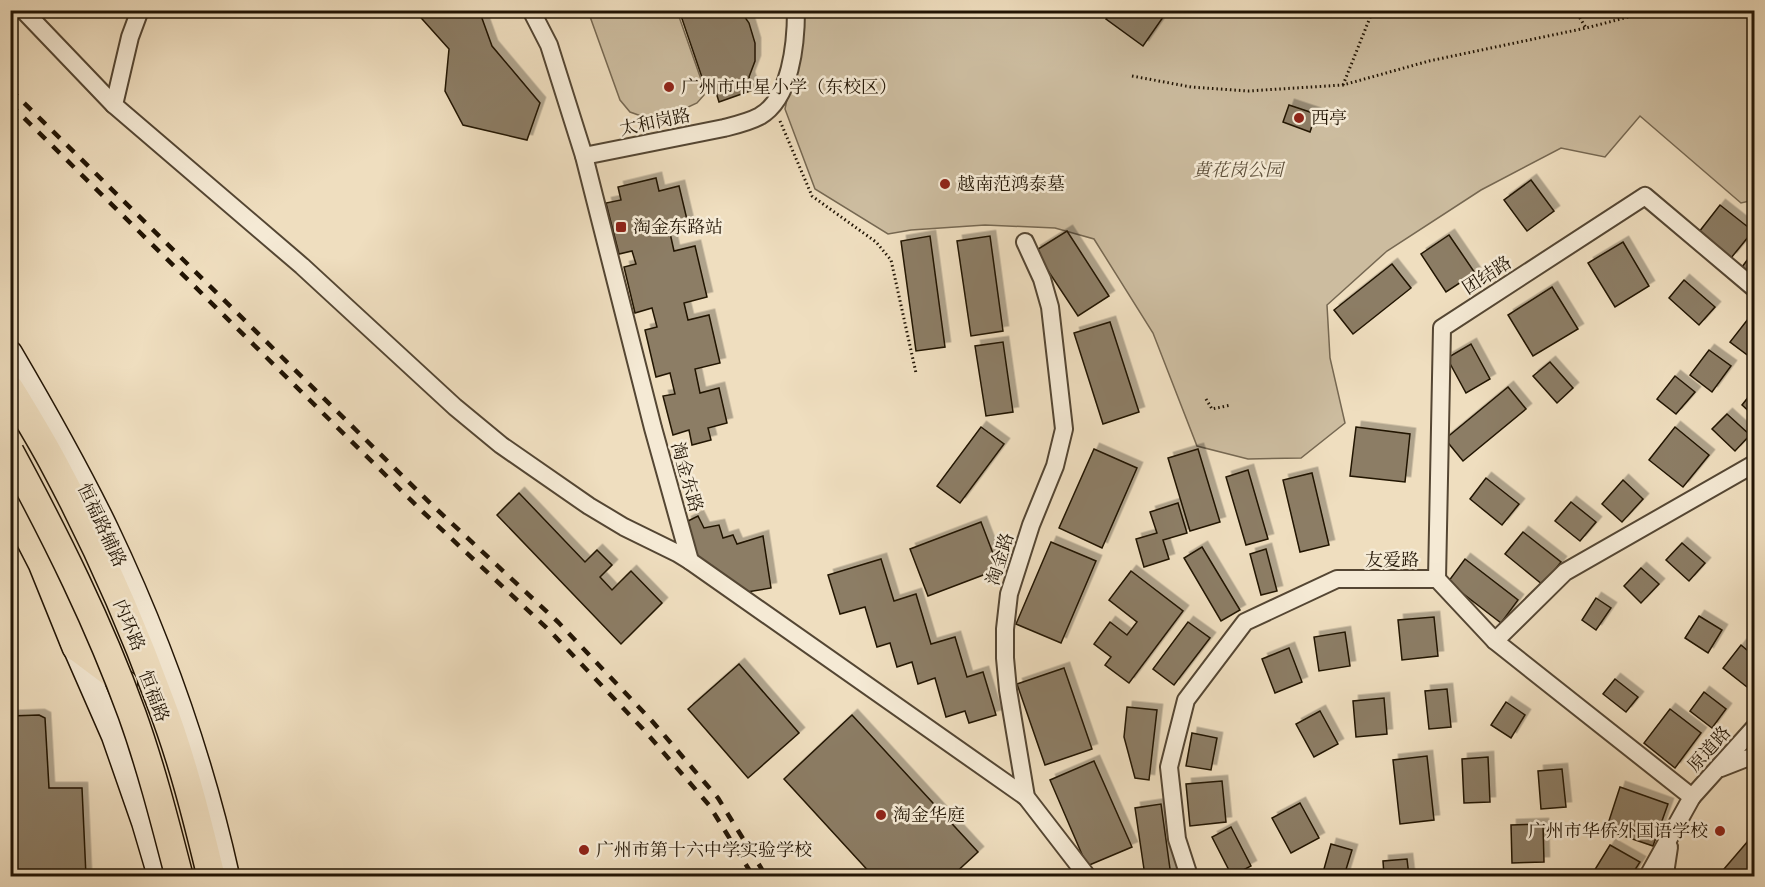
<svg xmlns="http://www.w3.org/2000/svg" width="1765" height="887" viewBox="0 0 1765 887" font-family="'Sorts Mill Goudy','Noto Serif SC',serif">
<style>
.green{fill:#ccbc9f;stroke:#766852;stroke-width:1.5}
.building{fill:#8c7d65;stroke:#211404;stroke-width:1.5;filter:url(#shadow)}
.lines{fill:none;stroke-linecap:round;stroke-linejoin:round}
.minor-casing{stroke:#544633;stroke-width:20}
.secondary-casing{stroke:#211404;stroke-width:27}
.primary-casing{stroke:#211404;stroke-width:28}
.trunk-casing{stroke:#211404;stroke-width:30}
.path{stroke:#211404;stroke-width:3;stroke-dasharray:1.5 3;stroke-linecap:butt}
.minor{stroke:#f5ead5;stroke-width:16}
.secondary{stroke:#f5ead5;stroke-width:24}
.primary{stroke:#efdebf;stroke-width:26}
.trunk{stroke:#efdebf;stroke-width:27}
.rail{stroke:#211404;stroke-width:4.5;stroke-dasharray:10 10;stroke-linecap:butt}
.trunk-bridge-casing{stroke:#211404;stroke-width:30;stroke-linecap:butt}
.trunk-bridge{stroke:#efdebf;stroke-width:27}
.poi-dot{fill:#8f2418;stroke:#f5ead5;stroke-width:2}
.labels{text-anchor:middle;stroke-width:5;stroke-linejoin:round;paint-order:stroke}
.poi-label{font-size:18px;fill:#211404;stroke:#f5ead5;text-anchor:start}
.street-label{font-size:18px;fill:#211404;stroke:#f5ead5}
.park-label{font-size:18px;font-style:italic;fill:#5d4f3a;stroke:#f5ead5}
</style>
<defs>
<filter id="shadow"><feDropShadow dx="5.5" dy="-5.5" stdDeviation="0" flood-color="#0004"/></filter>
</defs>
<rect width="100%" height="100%" fill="#efdebf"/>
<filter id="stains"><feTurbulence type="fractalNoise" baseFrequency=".00333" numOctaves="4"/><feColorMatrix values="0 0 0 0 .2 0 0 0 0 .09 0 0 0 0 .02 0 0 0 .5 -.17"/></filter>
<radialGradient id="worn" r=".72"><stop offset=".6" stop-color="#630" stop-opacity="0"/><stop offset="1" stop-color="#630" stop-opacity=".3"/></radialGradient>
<g class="green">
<path d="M588,11H677L703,85L704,95L697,103L669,116L644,117L630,112L620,100Z"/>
<path d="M801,11H1754V200L1741,203L1640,116L1605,157L1561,148L1481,190L1387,251L1327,305L1330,358L1345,423L1301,458L1248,459L1197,446L1153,333L1094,239L1055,228L985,225L911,230L888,234L815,189L785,109L801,32Z"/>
</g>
<g class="building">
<path d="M414,10H479L492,46L540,103L527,140L463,125L445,91L449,49Z"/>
<path d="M679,10H740L749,23L755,43V61L749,77L753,90L719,102L715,89L707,92Z"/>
<path d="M1112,10H1168L1143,46L1106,19Z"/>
<path d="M1289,105L1316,114L1310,132L1283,122Z"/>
<path d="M656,178L659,191L679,186L689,228L670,233L674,251L695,246L707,297L684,303L688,320L709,315L720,363L695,369L700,393L719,388L727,423L708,428L711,440L692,445L689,430L673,435L663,396L675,394L670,373L656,377L645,330L657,327L652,308L635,313L624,267L636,264L632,251L619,254L606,203L621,200L618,187Z"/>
<path d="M1531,180L1554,211L1527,231L1504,200Z"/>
<path d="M1720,205L1753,231L1731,258L1699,232Z"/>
<path d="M1067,231L1109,296L1078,316L1035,251Z"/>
<path d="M1449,235L1475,273L1446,292L1421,254Z"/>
<path d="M930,236L945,347L916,351L901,241Z"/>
<path d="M990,236L1003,331L971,336L957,241Z"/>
<path d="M1623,242L1649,286L1615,307L1588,263Z"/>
<path d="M1754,251V277L1742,267Z"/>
<path d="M1392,264L1411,288L1353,334L1334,310Z"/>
<path d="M1684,280L1715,307L1699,325L1669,298Z"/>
<path d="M1552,287L1578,329L1533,356L1508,315Z"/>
<path d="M1748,319L1754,324V360L1730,342Z"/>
<path d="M1110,322L1139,412L1103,424L1074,333Z"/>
<path d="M1003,342L1013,412L986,416L975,346Z"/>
<path d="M1471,344L1490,379L1466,393L1447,358Z"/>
<path d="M1709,350L1731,366L1712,392L1690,375Z"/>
<path d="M1550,362L1573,388L1557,403L1533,376Z"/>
<path d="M1675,376L1695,392L1676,414L1657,399Z"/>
<path d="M1508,387L1526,409L1463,461L1445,439Z"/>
<path d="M1754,390V416L1742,405Z"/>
<path d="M1727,414L1750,435L1735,451L1712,429Z"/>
<path d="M981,427L1004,444L960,503L937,486Z"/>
<path d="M1356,427L1410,434L1405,482L1350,476Z"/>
<path d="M1675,427L1709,455L1683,487L1649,460Z"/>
<path d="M1094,449L1137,468L1102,548L1059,528Z"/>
<path d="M1198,449L1220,522L1190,531L1168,458Z"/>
<path d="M1248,470L1268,539L1246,545L1226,477Z"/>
<path d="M1312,473L1329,545L1300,552L1283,480Z"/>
<path d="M1486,478L1519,504L1502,525L1470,499Z"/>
<path d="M1623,480L1643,499L1622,522L1602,504Z"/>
<path d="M519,493L585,562L597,550L612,565L600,577L612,590L631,571L662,603L621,644L497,515Z"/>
<path d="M1571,502L1596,522L1580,541L1555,521Z"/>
<path d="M1178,503L1187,533L1163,540L1169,559L1144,567L1136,539L1157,533L1150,512Z"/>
<path d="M698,516L704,528L719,525L723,538L733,535L737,544L763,536L771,588L747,592L695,555L686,522Z"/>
<path d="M981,522L999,569L928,596L910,549Z"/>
<path d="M1523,532L1561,562L1543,585L1505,554Z"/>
<path d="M1051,542L1096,561L1061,643L1016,624Z"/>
<path d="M1682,543L1705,563L1689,581L1666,560Z"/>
<path d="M1202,547L1240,610L1221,621L1184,558Z"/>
<path d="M1266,549L1277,591L1261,595L1250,554Z"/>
<path d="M881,559L894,601L916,594L931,644L955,637L967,677L983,672L996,715L969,723L965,711L946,717L935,678L918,684L912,662L897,667L890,643L877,647L865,607L840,614L828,575Z"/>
<path d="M1465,559L1518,600L1501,623L1448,582Z"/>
<path d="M1641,568L1659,584L1641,603L1624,586Z"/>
<path d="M1131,571L1183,611L1129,683L1105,665L1111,657L1094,644L1110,622L1127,635L1137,622L1109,600Z"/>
<path d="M1596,598L1611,608L1596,630L1582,620Z"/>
<path d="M1699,616L1722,630L1708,653L1685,638Z"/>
<path d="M1434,617L1438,656L1402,660L1398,620Z"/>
<path d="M1188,622L1210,638L1174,685L1153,669Z"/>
<path d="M1345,632L1350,666L1319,671L1314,637Z"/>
<path d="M1741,645L1754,656V677L1747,687L1723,668Z"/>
<path d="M1289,648L1302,682L1275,693L1262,659Z"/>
<path d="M739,664L799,733L748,778L688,709Z"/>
<path d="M1064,668L1092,749L1045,765L1017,684Z"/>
<path d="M1615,679L1638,697L1626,712L1603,694Z"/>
<path d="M1447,689L1451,727L1429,729L1425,691Z"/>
<path d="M1704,692L1726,709L1712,728L1690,711Z"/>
<path d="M1384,698L1387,734L1356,737L1353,701Z"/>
<path d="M1506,702L1525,715L1511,738L1491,725Z"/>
<path d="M1127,707L1157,710L1149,780L1135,778L1124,737Z"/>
<path d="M1670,709L1701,733L1675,768L1644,743Z"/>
<path d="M1320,711L1338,744L1314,757L1296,724Z"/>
<path d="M39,715L45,718L49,788H82L86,876H10V716Z"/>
<path d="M852,715L978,852L952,876H873L784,779Z"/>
<path d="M1192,733L1217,738L1211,770L1186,766Z"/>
<path d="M1427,756L1434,820L1400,824L1393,760Z"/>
<path d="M1488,757L1490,802L1464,803L1462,759Z"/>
<path d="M1094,761L1132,847L1087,866L1050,780Z"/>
<path d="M1562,769L1566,807L1541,809L1538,771Z"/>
<path d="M1222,781L1226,822L1190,826L1186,784Z"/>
<path d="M1620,787L1668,804L1653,846L1606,830Z"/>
<path d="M1300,803L1319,838L1291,853L1272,818Z"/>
<path d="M1161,804L1171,876H1145L1135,808Z"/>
<path d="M1543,824L1544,862L1512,863L1511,825Z"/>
<path d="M1231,827L1251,866L1232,876L1212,837Z"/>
<path d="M1754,834V876H1718Z"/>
<path d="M1331,844L1352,850L1344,876H1322Z"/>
<path d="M1610,845L1640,862L1631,876H1591Z"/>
<path d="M1407,859L1409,876H1384L1383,861Z"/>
</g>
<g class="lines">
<g class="minor-casing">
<g id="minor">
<path d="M23,10L114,105"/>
<path d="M140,10L130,37L114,105L302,266L455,407L501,445L589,506L624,527L677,553L690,561L1026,797"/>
<path d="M531,10L549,45L584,156L653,428L690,561"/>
<path d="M584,156L724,128C736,125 749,122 760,116C791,98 796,44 796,10"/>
<path d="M1025,242L1042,279L1050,307L1064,429L1055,466L1031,525L1009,594L1005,629V658L1008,690L1026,797L1087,876"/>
<path d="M1437,579L1442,328L1645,196L1754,288"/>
<path d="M1495,641L1565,572L1754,464"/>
<path d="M1721,768L1744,759L1754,757"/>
<path d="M1692,797L1754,728"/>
<path d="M1189,876L1177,839L1169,767L1186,700L1245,622L1337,579H1437L1495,641L1692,797L1648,876"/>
<path d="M1666,876V867L1669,847"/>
</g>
</g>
<g class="secondary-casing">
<g id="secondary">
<path d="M10,353C44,411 77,469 106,529C158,638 201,759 227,876"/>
<path d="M72,640L114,736L144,822L160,876"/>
</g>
</g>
<g class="primary-casing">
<path id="primary" d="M76,647L124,683"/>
</g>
<g class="trunk-casing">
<g id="trunk">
<path d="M10,389C26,415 42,441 56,468C96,543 131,622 160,701C182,758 197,818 211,876"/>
<path d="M10,501L42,563L76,647"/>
</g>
</g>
<g class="path">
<path d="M1575,10L1586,28"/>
<path d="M1741,10L1749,19L1754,20"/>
<path d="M1132,76L1191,87L1248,91L1343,85L1429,61L1586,28L1655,10"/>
<path d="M1343,85L1373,10"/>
<path d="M780,121L812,196L876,242L891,260L916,373"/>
<path d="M1206,399L1212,409L1231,405"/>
</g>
<use href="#minor" class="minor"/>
<use href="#secondary" class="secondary"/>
<use href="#primary" class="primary"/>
<use href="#trunk" class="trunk"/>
<g class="rail">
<path d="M10,89L431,504L558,622L652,721L718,798L766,876"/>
<path d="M10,104L423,512L550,631L643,729L709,805L753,876"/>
</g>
<g class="trunk-bridge-casing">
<path id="trunk-bridge" d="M10,452C56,537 99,623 132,714C151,767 165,822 179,876"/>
</g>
<use href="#trunk-bridge" class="trunk-bridge"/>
</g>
<g class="poi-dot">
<circle cx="669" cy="87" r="6"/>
<circle cx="1299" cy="118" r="6"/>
<circle cx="945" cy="184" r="6"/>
<rect x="615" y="221" width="12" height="12" rx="3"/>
<circle cx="881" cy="815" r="6"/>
<circle cx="1720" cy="831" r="6"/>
<circle cx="584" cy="850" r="6"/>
</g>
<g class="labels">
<g class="poi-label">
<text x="681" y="93">广州市中星小学（东校区）</text>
<text x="1311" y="124">西亭</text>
<text x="957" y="190">越南范鸿泰墓</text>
<text x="633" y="233">淘金东路站</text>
<text x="893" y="821">淘金华庭</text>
<text x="1708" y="837" text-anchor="end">广州市华侨外国语学校</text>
<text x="596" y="856">广州市第十六中学实验学校</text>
</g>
<g class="street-label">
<text transform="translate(655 122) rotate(-12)" y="6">太和岗路</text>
<text transform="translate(1487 275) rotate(-33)" y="6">团结路</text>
<text transform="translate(687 477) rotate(74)" y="6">淘金东路</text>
<text transform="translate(102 525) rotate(65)" y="6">恒福路辅路</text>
<text transform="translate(1000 559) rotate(-73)" y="6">淘金路</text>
<text x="1392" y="566">友爱路</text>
<text transform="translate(129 625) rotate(67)" y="6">内环路</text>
<text transform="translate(154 696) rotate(69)" y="6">恒福路</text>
<text transform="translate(1709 749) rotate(-48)" y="6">原道路</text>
</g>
<g class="park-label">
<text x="1238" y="176">黄花岗公园</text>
</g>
</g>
<rect width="1765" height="887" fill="none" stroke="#efdebf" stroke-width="36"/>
<rect x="12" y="12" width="1741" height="863" fill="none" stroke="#211404" stroke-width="3"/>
<rect x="18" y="18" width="1729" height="851" fill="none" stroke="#211404" stroke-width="1.5"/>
<rect width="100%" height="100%" filter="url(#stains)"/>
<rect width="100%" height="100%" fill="url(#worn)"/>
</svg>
